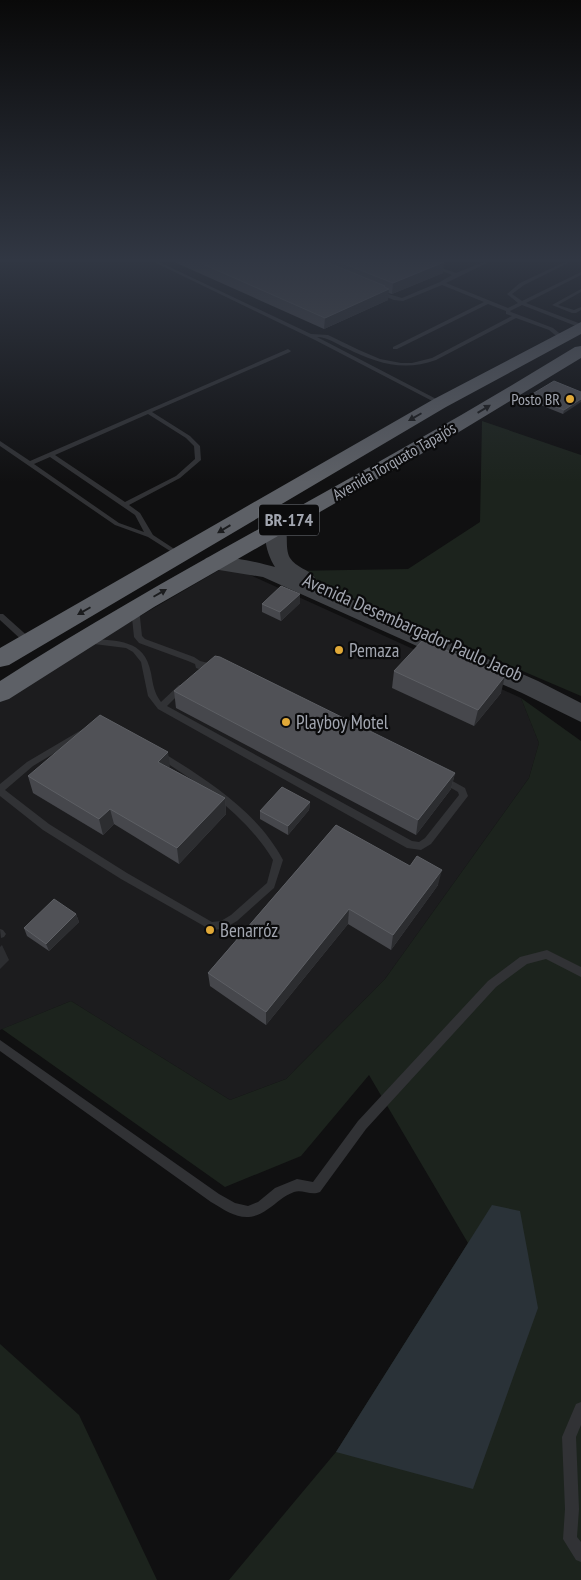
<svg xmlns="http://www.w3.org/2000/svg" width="581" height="1580" viewBox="0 0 581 1580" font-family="'PT Sans Narrow',sans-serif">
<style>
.built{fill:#1c1c1e}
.green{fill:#1c231d}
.water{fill:#2a3238}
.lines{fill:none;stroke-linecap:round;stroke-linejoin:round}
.lane{fill:#313235;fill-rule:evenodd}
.secondary{fill:#3f4145;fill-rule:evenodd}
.highway{fill:#5d6066;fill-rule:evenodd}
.wall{fill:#46474c}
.shaded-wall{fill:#2c2d30}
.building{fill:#505156;stroke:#5d5f64}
.oneway{fill:#1b1c1e}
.poi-dot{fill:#e1a938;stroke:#0b0b0c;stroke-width:2}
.labels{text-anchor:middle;stroke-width:4.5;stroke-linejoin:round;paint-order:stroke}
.far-poi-label{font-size:16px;fill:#a2a6b0;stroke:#0b0b0c;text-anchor:end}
.far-street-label{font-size:16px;fill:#a2a6b0;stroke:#0b0b0c}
.shield{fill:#0b0b0c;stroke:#75787f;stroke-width:1}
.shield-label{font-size:18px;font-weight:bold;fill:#a2a6b0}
.street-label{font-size:19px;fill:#a2a6b0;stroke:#0b0b0c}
.poi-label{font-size:19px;fill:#a2a6b0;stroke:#0b0b0c;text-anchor:start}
</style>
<rect width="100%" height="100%" fill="#101011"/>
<path class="built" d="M221,569L248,574L521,698L539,743L529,778L385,979L286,1079L230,1100L71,1001L0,1030V701L56,665Z"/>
<g class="green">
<path d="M482,421L581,455V696L290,571L408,569L480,522Z"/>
<path d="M521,698L581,741V1580H229L336,1452L468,1243L369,1075L301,1156L225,1187L2,1029L71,1001L230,1100L286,1079L385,979L529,778L539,743Z"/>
<path d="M0,1344L79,1415L157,1580H0Z"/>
</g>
<path class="water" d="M492,1205L520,1211L538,1308L473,1489L336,1452Z"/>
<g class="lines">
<g class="lane">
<path d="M152,261H157L311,334L328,335L359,350L380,359L401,363H412L432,358L512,316L506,314V311L488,304L397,349H393V347L484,302L442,285L403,301L394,300L376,293V291H378L402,298L440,282L452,275L417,261H422L456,273L486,261H491L446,283L508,308L518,303L507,294L520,283L567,261H572L524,285L512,294L522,301L581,272V275L526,303L581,324V328L522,305L510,311L511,312L553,328L564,337V339H560L549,330L516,318L436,360C403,372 376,363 346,348C336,344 328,337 317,337L442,402L443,403L440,405L315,340Z"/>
<path d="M581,289V292L558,305L574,310L581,307V310L576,313H572L552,305Z"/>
<path d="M288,349L291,351L290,352L152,412L190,436L200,446L201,460L180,478L129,505L140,513L153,535L182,554V556H178L148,537L115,525L0,446V441L30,461ZM148,414L186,438L194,446L195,459L176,476L125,502L55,455ZM50,457L135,515L144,532L119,523L34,464Z"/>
<path d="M132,606H138L139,608L142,636L145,639L194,657L200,661L217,665L218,667L217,669L214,670L202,667L199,669L196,668L195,664L188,661L139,643L134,637L131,608Z"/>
<path d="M0,614H3L32,640L33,642L32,644H26L0,620Z"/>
<path d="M89,638C118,642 144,638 151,673C153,684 154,693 161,702L179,685H185L186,687L167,706L412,841L419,842L425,838L459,795L458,792L441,782L440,780L441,778H447L465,788L468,796L431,844L421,850L407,848L158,709L148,696L141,662L133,652L126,648L86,643L85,641Z"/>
<path d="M83,729L87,732L86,734L33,766L5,790L49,824L127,873L212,922L221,921L231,915L267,883L273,860C245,814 201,785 156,756L155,754L159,751L162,752C207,780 257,811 283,860L274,888L237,921L223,929L211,930L121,879L43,830L0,796V784L27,762Z"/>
<path d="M0,929L3,930L6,934L4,937L1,938Z"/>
<path d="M547,950L581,967V977L546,959L527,964L496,987L366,1129L320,1192C311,1196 302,1189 294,1192C283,1196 277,1203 268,1209C246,1225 231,1214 211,1202L0,1051V1040L219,1194L235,1203L248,1206L258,1202L275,1188L297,1179L313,1182L358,1121L488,981L520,957Z"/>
<path d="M581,1402V1425L576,1437L579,1509L577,1537L581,1542V1562L576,1560L563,1539L565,1509L562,1437L576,1404Z"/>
</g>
<path class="secondary" d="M276,522L283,524C290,533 284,547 290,558C296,568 309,569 315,578L312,582L538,681L581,703V722L522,693L263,577L213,569L206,568L203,563L206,558C225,554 256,562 275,567C268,556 261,536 269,524Z"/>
<g class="highway">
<path d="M581,322V334L446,407L9,665L0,667V648L434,399Z"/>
<path d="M581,346V358L449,438L154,607L9,699L0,702V681C134,595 274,522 412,443C467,412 521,380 575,347Z"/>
</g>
</g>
<g class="wall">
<path d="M172,261H441L443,273L392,294L388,293V300L324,329Z"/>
<path d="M581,392L563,414L528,400L529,396Z"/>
<path d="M300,603L281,621L262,612V604Z"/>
<path d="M394,671L501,693L474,726L392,688Z"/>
<path d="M174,691L455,773L451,789L416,835L176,708Z"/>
<path d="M170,768L225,798L226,814L179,864L114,824L103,835L33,793L28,776Z"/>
<path d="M310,802L309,810L288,835L260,819V811Z"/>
<path d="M336,825L438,885L391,950L348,924L266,1025L210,986L208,973Z"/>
<path d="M76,914L79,922L49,951L27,936L24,928Z"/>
</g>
<g class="shaded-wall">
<path d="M444,262L443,273L392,294L393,283Z"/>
<path d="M385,286V290L389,289L388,300L324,329L325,318Z"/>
<path d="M581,399V402L563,414L564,410Z"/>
<path d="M300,594V603L281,621L280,612Z"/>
<path d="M505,676L501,693L474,726L478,710Z"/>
<path d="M168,752L170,768L158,762Z"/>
<path d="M455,773L451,789L416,835L418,820Z"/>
<path d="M225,798L226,814L179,864L177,848Z"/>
<path d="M310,802L309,810L288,835V826Z"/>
<path d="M110,809L114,824L103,835L99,819Z"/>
<path d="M442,870L438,885L391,950L393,935Z"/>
<path d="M349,909L348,924L266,1025V1012Z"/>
<path d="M76,914L79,922L49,951L46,944Z"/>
<path d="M2,945L9,960L0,969V947Z"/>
</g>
<g class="building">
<path d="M196,261H324L385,286L384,287L389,289L325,318Z"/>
<path d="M337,261H440L444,262L393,283Z"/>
<path d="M554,381L581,392V399L564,410L529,396Z"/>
<path d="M281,586L300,594L280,612L262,604Z"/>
<path d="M423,640L505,676L478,710L394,671Z"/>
<path d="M215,656L220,657L455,773L418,820L174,691Z"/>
<path d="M100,715L168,752L158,762L225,798L177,848L110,809L99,819L28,776Z"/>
<path d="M282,787L310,802L288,826L260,811Z"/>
<path d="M336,825L410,866L417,856L442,870L393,935L349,909L266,1012L208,973Z"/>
<path d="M54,899L76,914L46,944L24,928Z"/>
</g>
<defs><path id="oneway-solid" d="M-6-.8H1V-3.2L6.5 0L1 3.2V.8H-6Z" transform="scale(1.25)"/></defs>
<g class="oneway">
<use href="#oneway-solid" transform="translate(484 409) rotate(-31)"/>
<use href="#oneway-solid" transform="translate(415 417) rotate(150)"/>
<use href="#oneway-solid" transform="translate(224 529) rotate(149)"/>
<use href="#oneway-solid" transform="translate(160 593) rotate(-30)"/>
<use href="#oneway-solid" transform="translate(84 611) rotate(150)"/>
</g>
<linearGradient id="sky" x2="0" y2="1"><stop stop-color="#090909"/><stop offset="0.54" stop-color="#313743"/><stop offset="1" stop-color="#313743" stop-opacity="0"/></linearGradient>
<rect width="581" height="482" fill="url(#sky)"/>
<g class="poi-dot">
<circle cx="570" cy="399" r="5"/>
<circle cx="339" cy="650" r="5"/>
<circle cx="286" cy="722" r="5"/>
<circle cx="210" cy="930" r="5"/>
</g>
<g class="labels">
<g class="far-poi-label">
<text x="560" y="405">Posto BR</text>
</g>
<g class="far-street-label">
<text transform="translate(394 461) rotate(-30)" y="6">Avenida Torquato Tapajós</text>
</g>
<rect class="shield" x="259" y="504.5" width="60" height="31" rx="4"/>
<g class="shield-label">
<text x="289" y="526">BR-174</text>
</g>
<g class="street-label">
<text transform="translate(413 627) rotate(24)" y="7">Avenida Desembargador Paulo Jacob</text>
</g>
<g class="poi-label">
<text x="349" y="657">Pemaza</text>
<text x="296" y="729">Playboy Motel</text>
<text x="220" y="937">Benarróz</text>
</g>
</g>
</svg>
